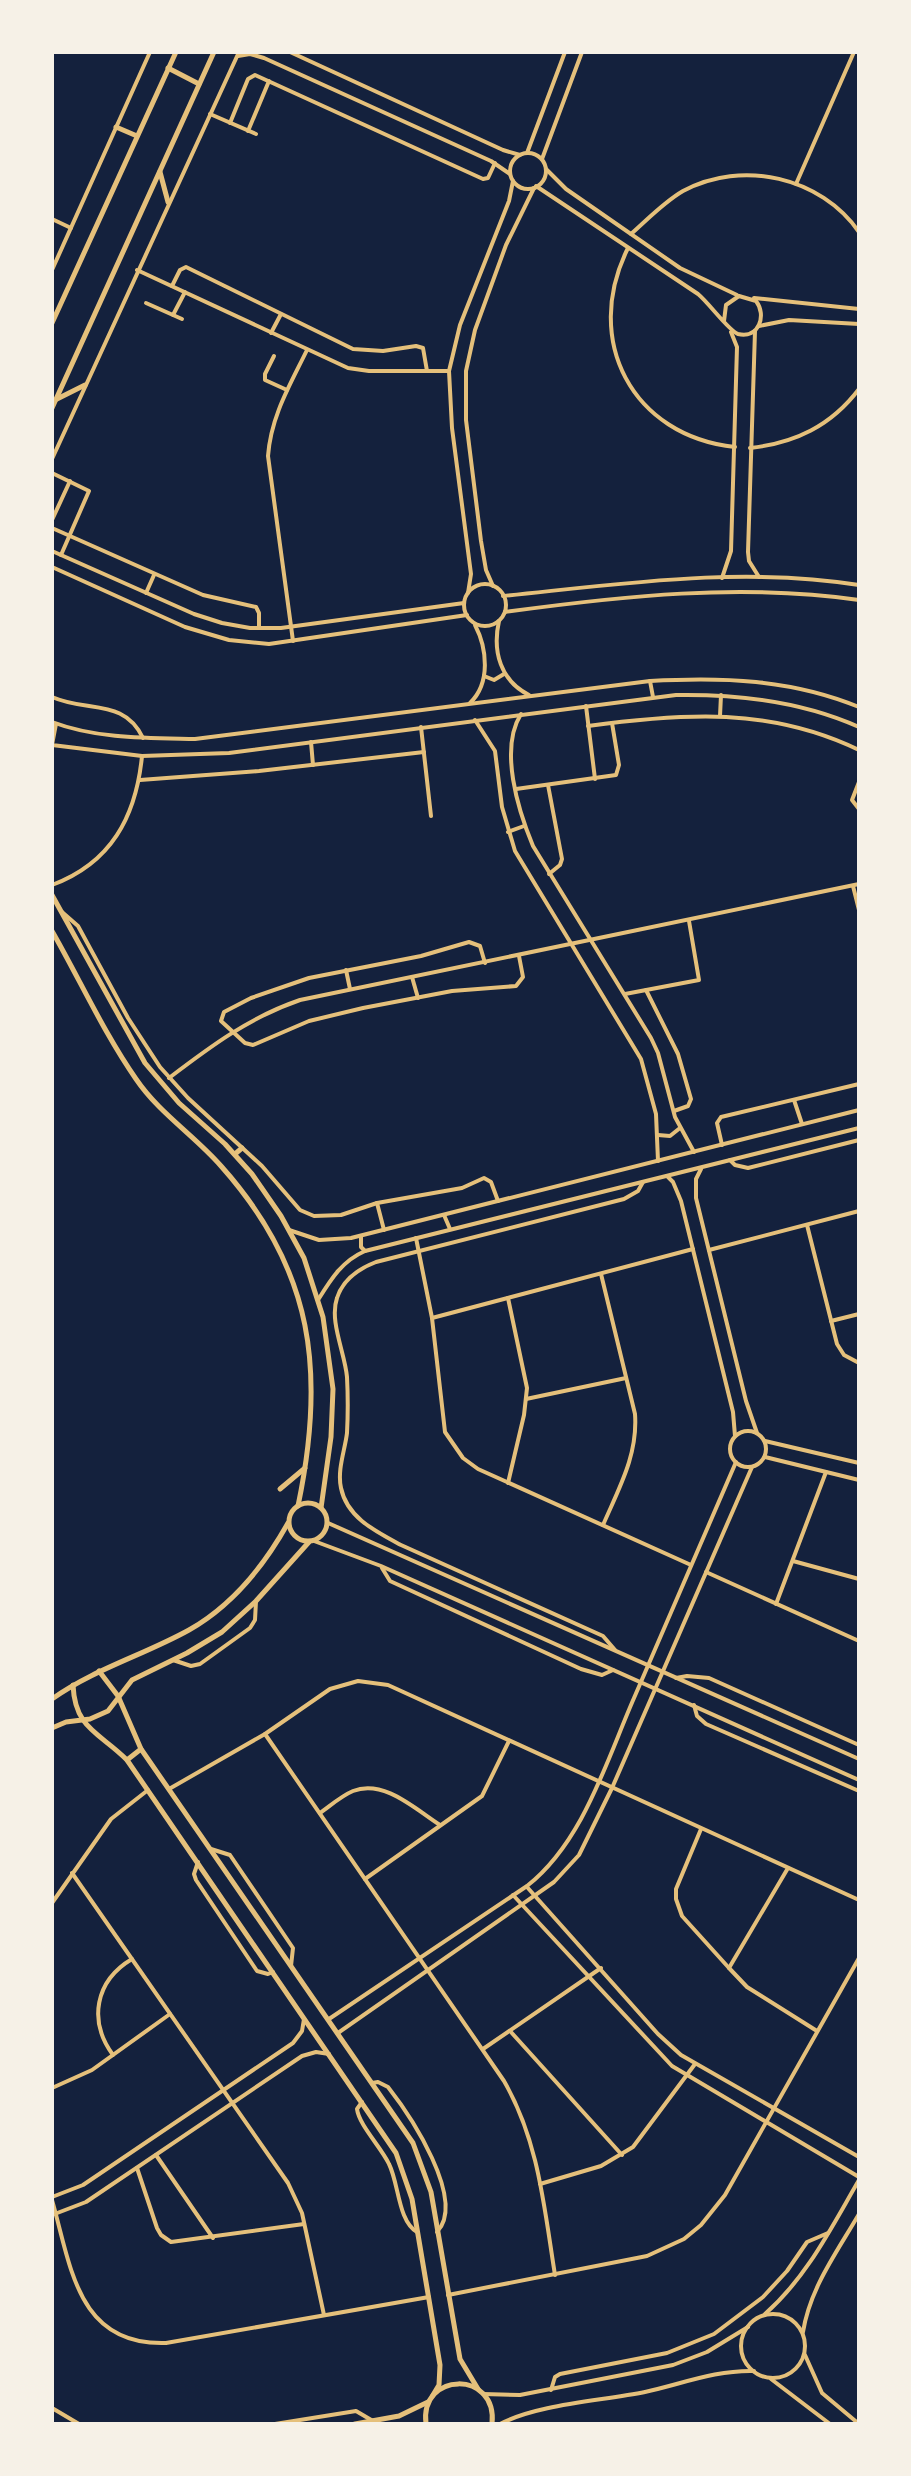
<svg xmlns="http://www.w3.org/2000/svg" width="911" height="2476" viewBox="0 0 911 2476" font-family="Figtree,sans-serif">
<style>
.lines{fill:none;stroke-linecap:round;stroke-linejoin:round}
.minor{stroke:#e5c07b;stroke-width:4}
.tertiary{stroke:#e5c07b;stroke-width:5}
</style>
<rect width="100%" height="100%" fill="#14213d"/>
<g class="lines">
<g class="minor">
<path d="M290,52L503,150L520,155"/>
<path d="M238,56L250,54L264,58L491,161L510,174"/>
<path d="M210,114L256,134"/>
<path d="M230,123L248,79L255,75L483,179L488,178L495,163"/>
<path d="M248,131L269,81"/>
<path d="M527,153L565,52"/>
<circle cx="528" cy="171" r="18"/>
<path d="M542,159L582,52"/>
<path d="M546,169L566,189L680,268L737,295"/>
<path d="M796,184L854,52"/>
<path d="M536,186L698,294C709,303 729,331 738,334C759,339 767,315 756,301L739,296L726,305L724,321"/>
<path d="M52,219L71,228"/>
<path d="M631,234C648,219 664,202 683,191C742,159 821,177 859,232"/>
<path d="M628,248C582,340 632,436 735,447"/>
<path d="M52,270L150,52"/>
<path d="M137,270L348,368L369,371H449"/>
<path d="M172,286L180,270L186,267L353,349L383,351L416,346L423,348L427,371"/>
<path d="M754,298L859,309"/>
<path d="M146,303L182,319"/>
<path d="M173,315L185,292"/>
<path d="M759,326L789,320L859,324"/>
<path d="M755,331L748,552L749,561L759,577"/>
<path d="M271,333L281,314"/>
<path d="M274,356L265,374V380L287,390"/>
<path d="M750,448C795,443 831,426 859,389"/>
<path d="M52,459L239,52"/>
<path d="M52,473L89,491L61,555"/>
<path d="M52,520L70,481"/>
<path d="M52,528L203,595L256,607L259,613V628"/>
<path d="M52,551L194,614L222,623L250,628H281L464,603"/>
<path d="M52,567L185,627L229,640L269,644L467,615"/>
<path d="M722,578L731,551L737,347L731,332"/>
<circle cx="485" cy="605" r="21"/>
<path d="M493,586L486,570L481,541L466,420V371L475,330L506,245L534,188"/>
<path d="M146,593L154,575"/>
<path d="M468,593L471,574L452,428L449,371L460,325L509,201L513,181"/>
<path d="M503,596C621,584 741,566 859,585"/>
<path d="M505,612C622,596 741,583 859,600"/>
<path d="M499,621C492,652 501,681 529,695"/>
<path d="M293,641L268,456C271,416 290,385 307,350"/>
<path d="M484,676L494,680L504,674"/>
<path d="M650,681L653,697"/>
<path d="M52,697C88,713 124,698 143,738"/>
<path d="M470,703C491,683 487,648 475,625"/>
<path d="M586,706L595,779"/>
<path d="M521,714C499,749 518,810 533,846L651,1038L658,1053L675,1117L694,1152"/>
<path d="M720,716L721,695"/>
<path d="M475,720L495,751L502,807L515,851L641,1059L656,1114L658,1161"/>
<path d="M52,722C97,739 147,738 195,739L650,681C722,677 791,679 859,707"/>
<path d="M56,724L52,745L142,756L229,753L676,695C738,694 801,701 859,727"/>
<path d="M588,726C684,713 770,707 859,750"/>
<path d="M421,727L431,816"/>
<path d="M311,742L313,765"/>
<path d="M140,780L259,771L424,752"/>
<path d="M859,782L852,800L859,809"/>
<path d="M548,785L562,859L560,865L549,874"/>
<path d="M516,789L616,775L619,765L612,723"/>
<path d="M508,832L524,826"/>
<path d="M52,885C111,863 136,817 142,756"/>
<path d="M853,886L859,910"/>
<path d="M62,912L78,926L128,1018L160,1067L188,1098L262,1166L300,1210L314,1216L341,1215L377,1203L462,1188L484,1178L491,1182L498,1201"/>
<path d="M485,963L480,946L469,942L421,956L309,978L251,998L224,1012L221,1021L245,1043L253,1045L309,1021L363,1008L452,991L516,986L523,977L519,956"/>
<path d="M346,970L350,989"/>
<path d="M412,977L418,998"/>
<path d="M646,990L678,1054L691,1099L688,1106L674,1111"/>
<path d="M625,994L699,980L689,921"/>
<path d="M169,1078C211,1046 250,1017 300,1000L859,884"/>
<path d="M794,1100L802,1124"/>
<path d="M658,1135L670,1136L680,1128"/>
<path d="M722,1145L717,1123L721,1117L859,1084"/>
<path d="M730,1160L735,1165L748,1168L859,1140"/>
<path d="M701,1169L696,1179V1198L746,1401L757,1433"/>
<path d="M667,1176L673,1182L681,1201L733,1412L735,1436"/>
<path d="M377,1203L384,1230"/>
<path d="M444,1215L450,1229"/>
<path d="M807,1225L837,1344L844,1355L859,1363"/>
<path d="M289,1230L319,1240L351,1238L859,1110"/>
<path d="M361,1236V1247L365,1251"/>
<path d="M416,1238L432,1318L445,1432L463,1458L478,1469L691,1565"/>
<path d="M709,1250L859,1211"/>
<path d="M601,1274L635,1414C638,1455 619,1488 603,1525"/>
<path d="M508,1298L527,1388L524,1415L508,1483"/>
<path d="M318,1300C331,1279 342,1261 365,1251L859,1128"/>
<path d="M432,1318L693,1249"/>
<path d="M831,1321L859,1314"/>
<path d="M526,1399L626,1378"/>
<circle cx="748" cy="1449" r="18"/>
<path d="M765,1441L859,1463"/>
<path d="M765,1457L859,1480"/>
<path d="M328,1523L859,1759"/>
<path d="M314,1541L381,1566L859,1780"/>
<path d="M793,1561L859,1579"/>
<path d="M382,1568L390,1581L581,1669L602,1675L613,1670"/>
<path d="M706,1572L859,1641"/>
<path d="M776,1604L826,1472"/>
<path d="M615,1650L603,1636L401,1545C377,1532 347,1518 341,1488C337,1470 345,1450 347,1433C348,1414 348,1396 347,1377C345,1353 329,1321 337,1298C343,1279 358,1269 376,1262L624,1199L638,1191L643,1182"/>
<path d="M173,1660L191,1666L200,1664L250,1628L255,1620L256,1601"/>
<path d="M676,1678L687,1676L709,1678L859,1745"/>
<path d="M694,1705L697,1716L706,1724L859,1791"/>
<path d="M265,1734L504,2081C539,2142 544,2207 555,2275"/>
<path d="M169,1789L265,1734L330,1689L358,1681L388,1685L859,1900"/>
<path d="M320,1813C330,1806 341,1796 353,1791C384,1779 415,1809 440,1825"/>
<path d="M701,1829L676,1889V1899L682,1916L729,1968L747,1987L817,2031"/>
<path d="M211,1849L230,1855L293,1948L291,1966"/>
<path d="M198,1862L194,1874L196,1880L257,1971L268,1974L273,1972"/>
<path d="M72,1873L288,2183L302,2213L324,2315"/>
<path d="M365,1879L482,1796L509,1741"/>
<path d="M527,1887L658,2034L681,2055L859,2157"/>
<path d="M513,1895L672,2066L859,2177"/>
<path d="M52,1903L111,1819L148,1790"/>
<path d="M729,1968L788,1868"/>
<path d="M329,2019L527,1886C583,1842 606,1762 634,1698C668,1620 702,1541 736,1462"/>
<path d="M510,2031L622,2155"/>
<path d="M338,2033L554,1882L579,1855L612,1788L752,1467"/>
<path d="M483,2049L601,1968"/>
<path d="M113,2055C88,2021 95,1981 132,1959"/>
<path d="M372,2083L378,2082L388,2087C410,2115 467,2200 437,2232"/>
<path d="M52,2088L92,2070L170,2014"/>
<path d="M362,2102L357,2109C359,2125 381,2147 389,2164C399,2184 398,2221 417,2232"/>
<path d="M156,2155L213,2238"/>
<path d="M137,2168L157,2228L161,2235L171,2242L304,2224"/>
<path d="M540,2184L601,2166L633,2147L695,2064"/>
<path d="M52,2197L83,2185L293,2043L302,2031L304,2019"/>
<path d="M52,2200C71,2266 77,2346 166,2343L429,2297"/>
<path d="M52,2215L86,2202L302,2056L316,2052L329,2054"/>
<path d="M448,2295L647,2256L684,2239L701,2225L725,2195L859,1958"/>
<path d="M765,2314C807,2277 831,2228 859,2180"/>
<circle cx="773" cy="2346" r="32"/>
<path d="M803,2332C810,2288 837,2252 859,2214"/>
<path d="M805,2355L822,2393L859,2424"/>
<path d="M771,2379L830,2424"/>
<path d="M551,2390L555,2377L560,2374L667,2353L714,2334L763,2297L787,2271L807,2242L828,2233"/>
<path d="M483,2394L520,2395L673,2365L707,2352L748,2327"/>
<path d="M52,2408L79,2424"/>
<path d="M275,2424L356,2411L373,2421"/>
<path d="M500,2424C538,2404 601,2401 645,2392C682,2384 715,2370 754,2371"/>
</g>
<g class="tertiary">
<path d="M168,68L199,84"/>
<path d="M116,127L137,136"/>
<path d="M160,172L168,202"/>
<path d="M52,323L176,52"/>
<path d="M57,399L85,385"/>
<path d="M52,408L214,52"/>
<path d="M52,895L145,1063L179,1103L225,1144L252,1174L281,1216L304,1258L323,1317L333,1389L331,1437L321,1508"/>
<path d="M52,931C80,980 104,1033 136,1079C159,1113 195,1136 221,1166C314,1270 326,1373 298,1506"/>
<path d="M235,1154L242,1148"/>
<path d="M280,1489L305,1468"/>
<circle cx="308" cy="1522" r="19"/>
<path d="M99,1671L118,1696L141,1749L413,2143L431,2192L460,2359L478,2389"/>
<path d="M73,1685C75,1729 99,1732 127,1760L396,2153L412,2199L440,2365L439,2385L433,2395"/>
<path d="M52,1699C94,1669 144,1655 189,1630C233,1605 264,1566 288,1523"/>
<path d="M52,1728L66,1722L90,1719L108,1711L132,1680L187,1653L222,1632L256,1601L309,1542"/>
<path d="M127,1760L141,1749"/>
<path d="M355,2424L399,2416L428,2402"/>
<path d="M426,2424C419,2371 498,2370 492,2424"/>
</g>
</g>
<rect width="911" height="2476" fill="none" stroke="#f6f1e7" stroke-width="108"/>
</svg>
